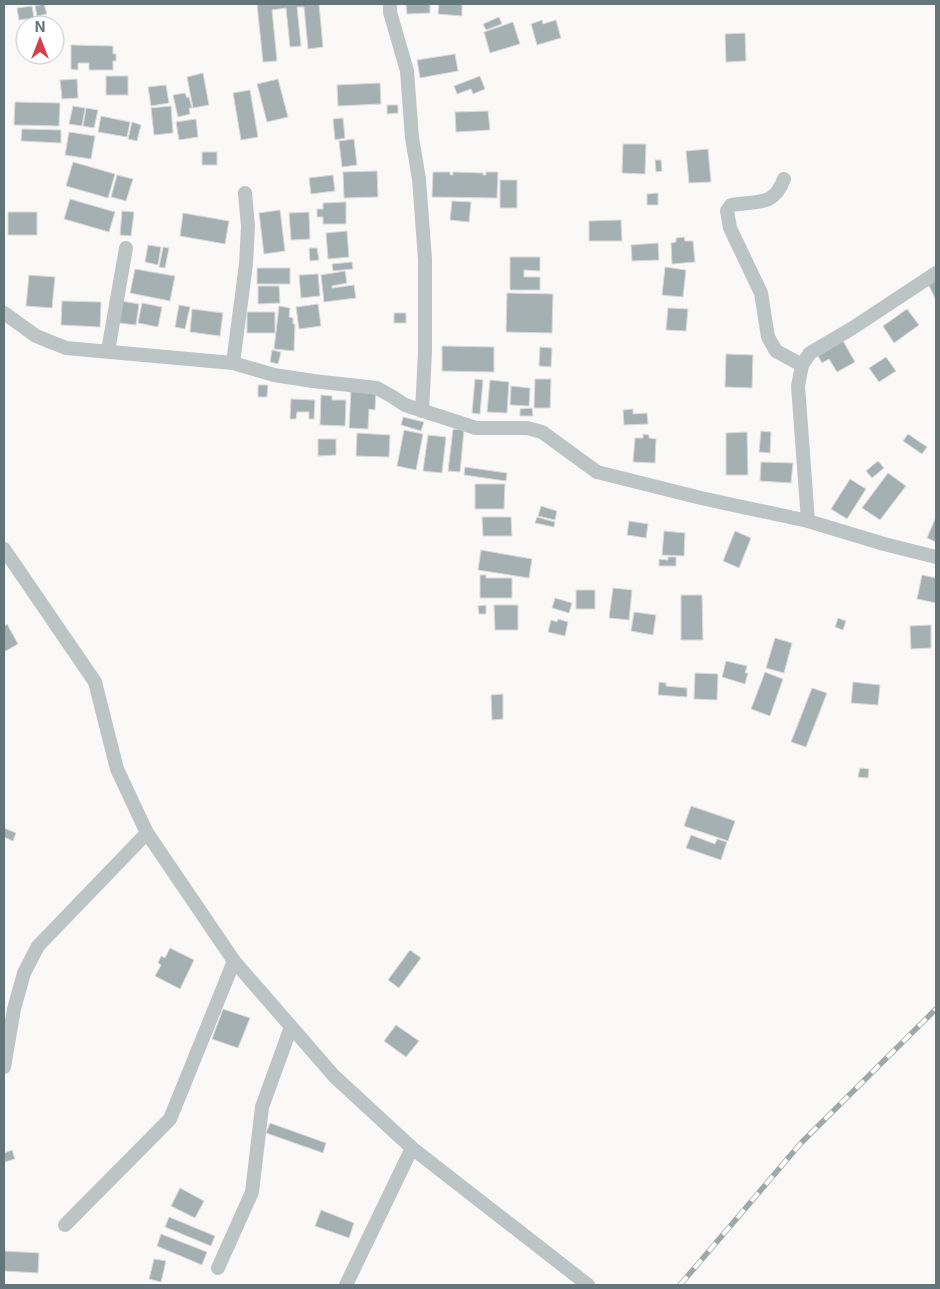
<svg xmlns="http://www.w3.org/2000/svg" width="940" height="1289" viewBox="0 0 940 1289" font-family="Inter,sans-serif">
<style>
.building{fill:#a5b0b2;stroke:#dcdbda}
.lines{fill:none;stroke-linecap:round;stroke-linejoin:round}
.street{stroke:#bdc4c5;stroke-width:14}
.rail-casing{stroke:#9ea8aa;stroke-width:5.5}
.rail{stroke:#fff;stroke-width:4;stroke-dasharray:11;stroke-linecap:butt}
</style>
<rect width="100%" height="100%" fill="#faf9f8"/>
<g class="building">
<path d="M44,4L47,14L37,16L35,6Z"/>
<path d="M257,4H319L323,47L308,49L304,7H297L301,46L290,47L286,8L272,10L277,61L263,62Z"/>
<path d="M406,4H430V13L407,14Z"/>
<path d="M439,4H462V16L438,14Z"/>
<path d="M32,6L34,18L19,20L17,8Z"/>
<path d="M499,17L502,24L486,30L483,24Z"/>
<path d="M542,20L543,24L556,20L561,38L537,45L531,24Z"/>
<path d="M513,22L520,44L490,53L484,32Z"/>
<path d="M745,33L746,61L726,62L725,34Z"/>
<path d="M71,45L113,46V54H116V61H113V70H89V63H78V70L71,69Z"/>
<path d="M455,54L458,71L420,78L417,60Z"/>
<path d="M203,73L209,105L193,108L187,77Z"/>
<rect x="106" y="76" width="22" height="19"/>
<path d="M480,76L485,89L473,94L471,89L457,94L454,86Z"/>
<path d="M77,79L78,98L62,99L60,80Z"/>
<path d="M278,79L288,117L267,122L257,84Z"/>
<path d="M380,83L381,104L338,106L337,85Z"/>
<path d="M166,85L169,103L151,106L148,87Z"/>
<path d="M250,90L258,137L241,140L233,93Z"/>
<path d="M185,93L187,98L189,97L192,108H189L190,114L178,117L173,95Z"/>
<path d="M15,102L60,103L59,126L14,125Z"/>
<path d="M387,105H398V113L387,114Z"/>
<path d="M73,106L85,108L82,126L69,124Z"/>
<path d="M171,106L173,133L154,135L151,108Z"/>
<path d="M86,108L98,110L94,128L83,126Z"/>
<path d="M488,111L490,130L456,132L455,112Z"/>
<path d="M101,116L130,122L127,137L98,132Z"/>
<path d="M343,118L345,138L335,140L333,119Z"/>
<path d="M196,119L198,137L179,140L176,122Z"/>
<path d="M132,122L141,125L137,141L128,139Z"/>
<path d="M22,129L61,130V143L21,141Z"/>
<path d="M69,132L95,136L91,159L65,155Z"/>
<path d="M354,139L357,165L342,167L339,141Z"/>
<path d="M623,144H646L645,174L622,173Z"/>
<path d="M708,149L711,182L689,183L686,151Z"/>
<rect x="202" y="152" width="15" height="13"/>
<path d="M655,160H661L662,171L656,172Z"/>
<path d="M73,162L115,174L108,198L66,186Z"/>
<path d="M377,171L378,197L344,198L343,172Z"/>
<path d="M433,172H450V175H453V172L483,173V175H486V172H498L497,198L432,197Z"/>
<path d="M117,175L133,179L126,201L111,197Z"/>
<path d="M333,175L335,191L311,194L309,178Z"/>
<rect x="500" y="180" width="17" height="28"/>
<path d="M658,193V205H647V194Z"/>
<path d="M70,199L115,212L109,232L64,219Z"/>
<path d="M452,201L471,202L469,222L450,220Z"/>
<path d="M346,202V224H323V217H317V209H323V203Z"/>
<path d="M280,210L285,251L264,254L259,213Z"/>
<path d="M122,211L134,212L131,236L120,235Z"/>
<rect x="8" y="212" width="29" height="23"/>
<path d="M309,212L310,239L291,240L289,213Z"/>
<path d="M183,213L229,221L225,244L180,236Z"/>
<path d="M621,220L622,241H589V221Z"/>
<path d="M347,231L349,257L328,259L326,233Z"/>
<path d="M684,237L685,241H693L695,262L672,264L671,243L676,242V238Z"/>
<path d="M658,243L659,260L632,261L631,245Z"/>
<path d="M148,245L161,247L158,265L145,262Z"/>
<path d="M163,247L169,248L165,268L159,267Z"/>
<path d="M309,248H317L319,260L310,261Z"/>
<path d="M510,257H540V271L524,270V277H540V290H510Z"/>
<path d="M352,262L353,269L333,271L332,264Z"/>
<path d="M665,267L686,270L683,297L662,295Z"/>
<rect x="257" y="268" width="33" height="16"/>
<path d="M135,269L175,276L170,301L130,293Z"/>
<path d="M345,271L347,283L332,286V288L354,285L356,298L324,302L321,275Z"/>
<path d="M318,274L320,296L301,298L299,275Z"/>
<path d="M29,275L55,277L52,308L26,306Z"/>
<path d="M936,280V300L928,284Z"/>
<path d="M258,286H279L280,303L258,304Z"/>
<path d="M507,293L553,294L552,333L506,332Z"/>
<path d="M62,301L101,302L100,327L61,325Z"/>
<path d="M121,301L139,304L136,325L118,323Z"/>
<path d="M142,303L162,307L158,327L138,323Z"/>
<path d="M318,304L321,326L299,329L296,307Z"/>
<path d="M179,305L190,307L185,329L175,327Z"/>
<path d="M279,306L290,308L289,317L293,318V324H295L294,351L274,349Z"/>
<path d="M668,308L688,309L686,331L666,330Z"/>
<path d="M192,309L223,313L220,336L190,332Z"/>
<path d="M907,309L919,325L894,343L883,326Z"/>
<rect x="247" y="312" width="28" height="21"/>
<rect x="394" y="313" width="12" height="10"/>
<path d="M843,341L855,362L837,372L829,359L822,363L818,356Z"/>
<path d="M442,346L494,347V372L442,371Z"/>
<path d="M540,347L552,348L551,367L539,366Z"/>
<path d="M272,350L281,352L278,364L270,362Z"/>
<path d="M726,354L753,355L752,388L725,387Z"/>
<path d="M886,357L896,371L879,382L869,368Z"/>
<path d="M475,379L483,380L480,414L472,413Z"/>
<path d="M535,379H551L550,408H534Z"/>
<path d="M490,380L509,382L507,413L487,412Z"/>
<path d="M258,385H268L267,397H258Z"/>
<path d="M511,386L530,388L529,406L510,405Z"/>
<path d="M351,390L376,391L375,410L369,409L368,429L349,428Z"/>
<path d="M321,395L332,396V400H346L345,426L320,425Z"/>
<path d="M291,399L315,400L314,419H309V412H297L296,419H290Z"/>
<path d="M532,408L533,416H520V409Z"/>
<path d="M633,409V414L647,413L648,424L624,425L623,410Z"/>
<path d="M403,417L424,422L421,431L401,425Z"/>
<path d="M453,429L464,430L460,472L448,471Z"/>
<path d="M404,430L423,434L416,470L397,466Z"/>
<path d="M761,431L771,432L770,453L759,452Z"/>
<path d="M747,432L748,475H726V433Z"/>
<path d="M357,433L390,435L389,457L356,456Z"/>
<path d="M643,434L649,435V438L656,439L655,463L633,462L635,438H643Z"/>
<path d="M908,434L927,447L922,454L903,441Z"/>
<path d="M428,435L446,437L442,473L423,471Z"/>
<path d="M318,439H336V455L318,456Z"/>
<path d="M878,461L884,468L872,478L866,471Z"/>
<path d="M761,462L793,463L791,483L760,481Z"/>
<path d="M465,467L507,473L506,481L464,475Z"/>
<path d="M888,473L906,486L880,520L862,508Z"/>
<path d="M850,479L866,489L847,519L831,509Z"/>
<path d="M475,484H505L504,509H475Z"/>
<path d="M541,506L557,511L555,520L538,516Z"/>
<path d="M482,517H511L512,536H483Z"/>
<path d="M537,517L555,522L554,527L535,523Z"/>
<path d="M936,517V542L927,538Z"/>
<path d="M629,521L648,524L646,538L627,535Z"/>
<path d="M664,531L685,533L684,556L662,555Z"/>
<path d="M735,531L751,538L739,568L723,561Z"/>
<path d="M481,550L532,559L529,578L478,570Z"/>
<path d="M668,557H676V566H659V559L668,560Z"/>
<path d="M480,575H486V578H512V598H480Z"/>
<path d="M922,575L936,578V603L917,599Z"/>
<path d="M613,588L632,590L629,620L609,618Z"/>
<rect x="576" y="590" width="19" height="19"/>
<path d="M681,595H702L703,640H681Z"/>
<path d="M555,598L572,603L569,613L552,608Z"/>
<path d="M486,605V614H479L478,606Z"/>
<path d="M494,605H518V630H495Z"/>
<path d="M634,612L656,615L653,635L631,631Z"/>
<path d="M838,618L846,621L843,630L835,627Z"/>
<path d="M558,619L568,622L565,636L548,632L551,620L557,622Z"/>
<path d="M7,624L18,644L4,652V626Z"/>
<path d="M931,625V648L911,649L910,626Z"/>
<path d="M775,638L792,643L784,673L766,668Z"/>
<path d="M726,661L747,666L745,673H748L745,684L722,677Z"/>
<path d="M765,672L783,679L770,716L751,709Z"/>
<path d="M695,673L718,674L717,700L694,699Z"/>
<path d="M659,682L666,683V686L687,688V697L658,695Z"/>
<path d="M853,682L880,685L878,705L851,703Z"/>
<path d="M812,688L827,693L806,747L791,742Z"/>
<path d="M503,694V719L492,720L491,695Z"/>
<path d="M860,768L869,769L868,778L858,777Z"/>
<path d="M691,806L735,821L728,841L684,826Z"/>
<path d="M4,828L16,833L13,841L4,837Z"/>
<path d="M691,835L715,844L717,839L727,842L721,860L686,848Z"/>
<path d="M170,948L194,960L180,989L155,976L161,965L158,963L161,956L165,958Z"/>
<path d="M410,950L421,958L399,988L388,980Z"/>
<path d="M223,1009L250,1018L238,1048L212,1039Z"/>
<path d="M396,1025L419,1041L406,1057L384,1041Z"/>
<path d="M270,1123L326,1143L323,1153L266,1133Z"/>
<path d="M12,1150L15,1159L5,1162L4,1153Z"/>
<path d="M180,1188L204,1201L195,1218L171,1206Z"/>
<path d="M321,1210L354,1223L349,1238L315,1226Z"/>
<path d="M169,1217L215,1236L211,1246L165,1227Z"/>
<path d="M161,1234L207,1252L202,1265L157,1246Z"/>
<path d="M4,1251L39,1253L38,1273L4,1271Z"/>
<path d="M154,1259L166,1261L161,1282L149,1279Z"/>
</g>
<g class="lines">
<g class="street">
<path d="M390,4V12L407,71L412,138L419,179L425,259V352L422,411"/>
<path d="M784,179C773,208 757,200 731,205L727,211L730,228L761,293L768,337L776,351L802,365"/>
<path d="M4,313L36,336L66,348L233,363L274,375L313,381L377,388L393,397L405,405L476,428H527L542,432L597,472L701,498L808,521L884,544L936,557"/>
<path d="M108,351L126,248"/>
<path d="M233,363L246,264L248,226L245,193"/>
<path d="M808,521L798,386L802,365L810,353L851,329L936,273"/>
<path d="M4,549L95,682L117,769L147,833L234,961L334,1076L412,1148L588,1285"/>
<path d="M4,1067L14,1009L24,973L38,946L147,833"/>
<path d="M65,1225L170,1119L234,961"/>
<path d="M218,1268L252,1192L262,1107L291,1027"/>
<path d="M346,1285L412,1148"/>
</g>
<g class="rail-casing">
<path id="rail" d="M680,1285L801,1143L936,1009"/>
</g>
<use href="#rail" class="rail"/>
</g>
<rect width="940" height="1289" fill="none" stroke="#63777a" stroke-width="10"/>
<g transform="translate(40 40)"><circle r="24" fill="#ffffff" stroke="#c1c9ca"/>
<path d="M0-4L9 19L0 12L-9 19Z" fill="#d2404a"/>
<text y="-8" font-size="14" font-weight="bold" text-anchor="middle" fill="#63777a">N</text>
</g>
</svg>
